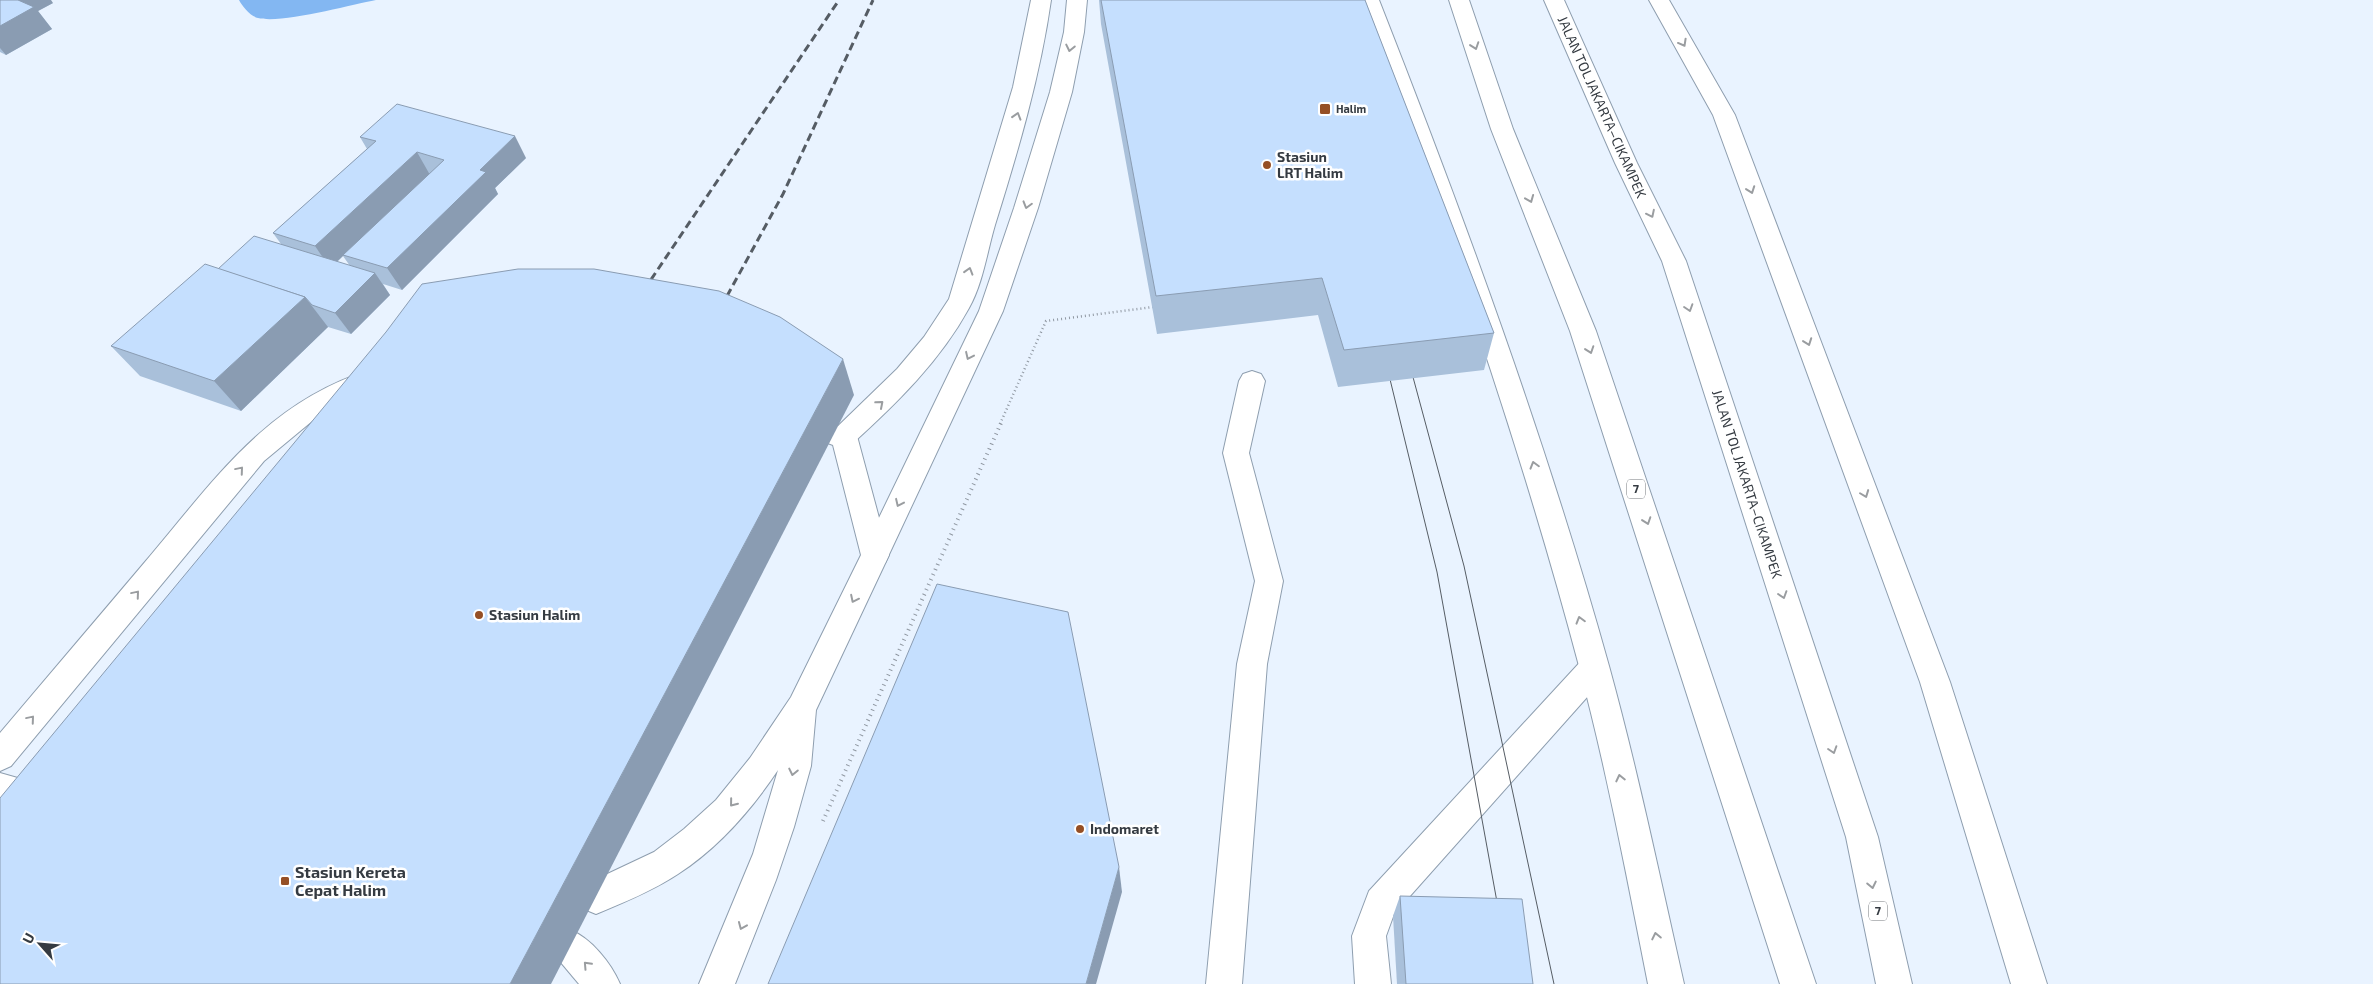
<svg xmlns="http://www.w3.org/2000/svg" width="2373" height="984" viewBox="0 0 2373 984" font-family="'Exo 2',sans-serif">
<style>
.water{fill:#83b7f2}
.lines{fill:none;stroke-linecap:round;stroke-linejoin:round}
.minor-casing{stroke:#8e9eaf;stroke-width:2}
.highway-casing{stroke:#8e9eaf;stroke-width:2}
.path-far1{stroke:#9098a2;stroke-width:2.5;stroke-dasharray:1 3;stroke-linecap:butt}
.path{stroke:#9098a2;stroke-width:4;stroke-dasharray:1 4.5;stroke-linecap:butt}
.minor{fill:#fff;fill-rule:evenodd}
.highway{fill:#fff;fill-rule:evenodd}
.tram{stroke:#555c64;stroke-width:1}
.rail{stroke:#555c64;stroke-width:3;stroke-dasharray:8 4.5;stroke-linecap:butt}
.wall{fill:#a9c0da;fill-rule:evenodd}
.shaded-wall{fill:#8a9cb2}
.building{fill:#c5dffe;stroke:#8a9cb2}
.oneway{stroke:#9a9da0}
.poi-dot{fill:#954f25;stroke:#fff;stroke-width:2}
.labels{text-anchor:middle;stroke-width:5;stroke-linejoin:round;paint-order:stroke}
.far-poi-label{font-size:11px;font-weight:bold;fill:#353b42;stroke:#fff;text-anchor:start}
.shield{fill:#fff;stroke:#72767b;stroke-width:1}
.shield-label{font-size:12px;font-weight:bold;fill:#353b42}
.street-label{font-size:14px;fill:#353b42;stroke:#fff}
.poi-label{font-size:14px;font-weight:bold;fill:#353b42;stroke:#fff;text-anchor:start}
.near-poi-label{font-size:16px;font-weight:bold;fill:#353b42;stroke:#fff;text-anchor:start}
</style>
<rect width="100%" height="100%" fill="#e9f3ff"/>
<path class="water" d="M239,0H376C350,5 281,24 258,18C250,16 242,6 239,0Z"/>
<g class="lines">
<g class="minor-casing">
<g id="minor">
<path d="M370,370L379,373L383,380L379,387L345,401L317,417L264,461L11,766L0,771V733C48,676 97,619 145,562C213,482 265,403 370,370Z"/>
<path d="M1252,371L1261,374L1265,381L1249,453L1283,581L1267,664L1242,984H1206L1237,664L1255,581L1223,453L1239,381L1243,374Z"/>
<path d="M834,425L853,429L857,436L889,555L816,710L811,766L794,827L776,880L735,984H699L753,854L778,770C752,809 718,848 678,874C654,890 623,903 596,914L584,909L579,897L584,885L654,852L684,829L716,800L750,758L791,697L861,555L833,445L825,442L821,435L825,428Z"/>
<path d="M1594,655L1605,659L1609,668L1605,677L1394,914L1386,936L1391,984H1355L1352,936L1369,891L1583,659Z"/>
<path d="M0,773L53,788L58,799L53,810L42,814L0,803Z"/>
<path d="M570,930C591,938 611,963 620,984H579L558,959L553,947L558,935Z"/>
</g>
</g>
<g class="highway-casing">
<g id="highway">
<path d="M1031,0H1051C1040,77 1018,151 995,225C987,252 983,283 969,308C940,361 897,403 853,443L844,446L835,443L831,436L835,429L897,369L924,337L949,299L1013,87Z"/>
<path d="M1067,0H1087L1084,32L1072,92L1038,208L1003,311L885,563L875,567L865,563L861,555L979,311L1014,208L1050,92L1064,32Z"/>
<path d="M1359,0H1379C1465,219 1546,440 1609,666C1638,771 1660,878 1684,984H1648C1627,878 1607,771 1579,666C1519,440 1442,219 1359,0Z"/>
<path d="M1449,0H1469L1513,129L1596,331L1816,984H1780L1570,331L1491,129Z"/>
<path d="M1544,0H1564L1637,163L1686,261L1878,837L1912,984H1876L1846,837L1662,261L1615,163Z"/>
<path d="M1649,0H1669L1735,115L1950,682L2047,984H2011L1920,682L1713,115Z"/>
</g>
</g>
<path class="path-far1" d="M1000,424L1046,321L1153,307"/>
<path class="path" d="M823,821L1001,423"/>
<use href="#minor" class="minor"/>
<use href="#highway" class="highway"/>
<g class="tram">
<path d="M1410,366L1464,566L1554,984"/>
<path d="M1387,367L1437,572L1499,913"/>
</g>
<g class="rail">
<path d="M644,290L839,0"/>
<path d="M721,307L783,194L873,0"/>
</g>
</g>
<g class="wall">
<path d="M0,0L53,3L38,11L52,29L6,55L0,52Z"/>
<path d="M1099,0H1365L1494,333L1484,370L1338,387L1318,315L1157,334L1101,24Z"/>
<path d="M360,137L526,158L495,188L498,194L402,290L383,284L390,295L351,334L328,327L241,411L140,376L111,346L218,269L281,244L273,233L367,149ZM343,256L350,266L337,262Z"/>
<path d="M1400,896L1533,984H1397L1393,916Z"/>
</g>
<g class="shaded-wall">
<path d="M12,0H51L53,3L38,11L52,29L6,55L0,48V26Z"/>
<path d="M515,136L526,158L495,188L498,194L402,290L387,268L480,170Z"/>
<path d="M417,152L430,175L330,268L315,246Z"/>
<path d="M375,273L390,295L351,334L335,313Z"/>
<path d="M305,297L328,327L241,411L214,381Z"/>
<path d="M843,359L854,395L551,984H510Z"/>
<path d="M1119,867L1122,892L1096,984H1086Z"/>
</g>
<g class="building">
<path d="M0,0H18L34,7L0,26Z"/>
<path d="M1101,0H1365L1494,333L1344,350L1322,278L1156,296Z"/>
<path d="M397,104L515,136L480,170L486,172L387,268L343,255L444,160L417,152L315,246L273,233L376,141L360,137Z"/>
<path d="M254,236L375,273L335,313L312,305L305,297L218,269Z"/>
<path d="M205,264L305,297L214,381L111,346Z"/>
<path d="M518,269H594L719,291L780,317L843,359L510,984H0V798L386,332L422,284Z"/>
<path d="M937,584L1068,612L1119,867L1086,984H768Z"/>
<path d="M1400,896L1522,899L1533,984H1406Z"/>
</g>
<defs><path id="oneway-chevron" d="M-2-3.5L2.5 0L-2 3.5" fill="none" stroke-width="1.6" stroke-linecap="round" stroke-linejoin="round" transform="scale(1.25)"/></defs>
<g class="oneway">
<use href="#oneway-chevron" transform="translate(1683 43) rotate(61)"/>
<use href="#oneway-chevron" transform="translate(1475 46) rotate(71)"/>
<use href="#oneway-chevron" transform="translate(1070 48) rotate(102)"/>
<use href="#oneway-chevron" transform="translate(1017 116) rotate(-73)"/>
<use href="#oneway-chevron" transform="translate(1751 190) rotate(70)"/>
<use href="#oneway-chevron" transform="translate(1530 199) rotate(68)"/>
<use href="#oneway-chevron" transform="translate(1027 205) rotate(106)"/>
<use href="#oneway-chevron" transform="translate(1651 214) rotate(64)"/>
<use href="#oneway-chevron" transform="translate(969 271) rotate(-73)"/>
<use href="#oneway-chevron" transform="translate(1689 308) rotate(72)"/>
<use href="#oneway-chevron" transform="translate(1808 342) rotate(70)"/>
<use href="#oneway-chevron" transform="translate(1590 350) rotate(71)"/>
<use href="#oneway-chevron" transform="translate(969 356) rotate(115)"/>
<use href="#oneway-chevron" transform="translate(880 404) rotate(-41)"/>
<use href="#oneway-chevron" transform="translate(1534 465) rotate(-106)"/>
<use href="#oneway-chevron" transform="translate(240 470) rotate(-50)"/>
<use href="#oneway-chevron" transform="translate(1865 494) rotate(69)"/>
<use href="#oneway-chevron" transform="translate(899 503) rotate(115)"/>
<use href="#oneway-chevron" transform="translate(1647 521) rotate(71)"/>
<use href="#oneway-chevron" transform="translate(136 594) rotate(-50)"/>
<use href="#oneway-chevron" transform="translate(1783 595) rotate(72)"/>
<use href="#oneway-chevron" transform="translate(854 599) rotate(116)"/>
<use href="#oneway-chevron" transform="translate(1580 620) rotate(-106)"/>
<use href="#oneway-chevron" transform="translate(31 719) rotate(-50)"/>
<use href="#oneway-chevron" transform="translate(1833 750) rotate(72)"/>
<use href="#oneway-chevron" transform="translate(793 772) rotate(102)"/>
<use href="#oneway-chevron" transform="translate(1620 778) rotate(-103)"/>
<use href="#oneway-chevron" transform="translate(733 803) rotate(129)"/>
<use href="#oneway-chevron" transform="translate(1872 885) rotate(78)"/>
<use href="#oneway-chevron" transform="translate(742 926) rotate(113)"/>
<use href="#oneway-chevron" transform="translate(1656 936) rotate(-102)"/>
<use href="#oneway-chevron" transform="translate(587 965) rotate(-133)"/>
</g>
<g class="poi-dot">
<rect x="1319" y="103" width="12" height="12" rx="2.5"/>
<circle cx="1267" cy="165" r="5"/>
<circle cx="479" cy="615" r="5"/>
<circle cx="1080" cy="829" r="5"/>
<rect x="280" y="876" width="10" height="10" rx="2.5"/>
</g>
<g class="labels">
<g class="far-poi-label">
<text x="1336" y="113">Halim</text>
</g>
<g class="shield">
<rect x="1627" y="479.5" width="18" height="19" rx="4"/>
<rect x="1869" y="901.5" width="18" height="19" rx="4"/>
</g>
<g class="shield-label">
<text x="1636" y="493">7</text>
<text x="1878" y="915">7</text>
</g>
<g class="street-label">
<text transform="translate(1602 107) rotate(66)" y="5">JALAN TOL JAKARTA–CIKAMPEK</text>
<text transform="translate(1747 484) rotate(72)" y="5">JALAN TOL JAKARTA–CIKAMPEK</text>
</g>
<g class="poi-label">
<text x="1277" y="162">Stasiun<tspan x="1277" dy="16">LRT Halim</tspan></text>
<text x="489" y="620">Stasiun Halim</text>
<text x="1090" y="834">Indomaret</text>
</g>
<g class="near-poi-label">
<text x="295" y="878">Stasiun Kereta<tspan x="295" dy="18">Cepat Halim</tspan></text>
</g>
</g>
<g transform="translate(40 944) rotate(297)" stroke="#ffffff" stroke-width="4" paint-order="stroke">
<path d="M0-4L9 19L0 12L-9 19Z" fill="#353b42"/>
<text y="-8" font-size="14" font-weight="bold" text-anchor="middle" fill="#353b42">U</text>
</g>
</svg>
